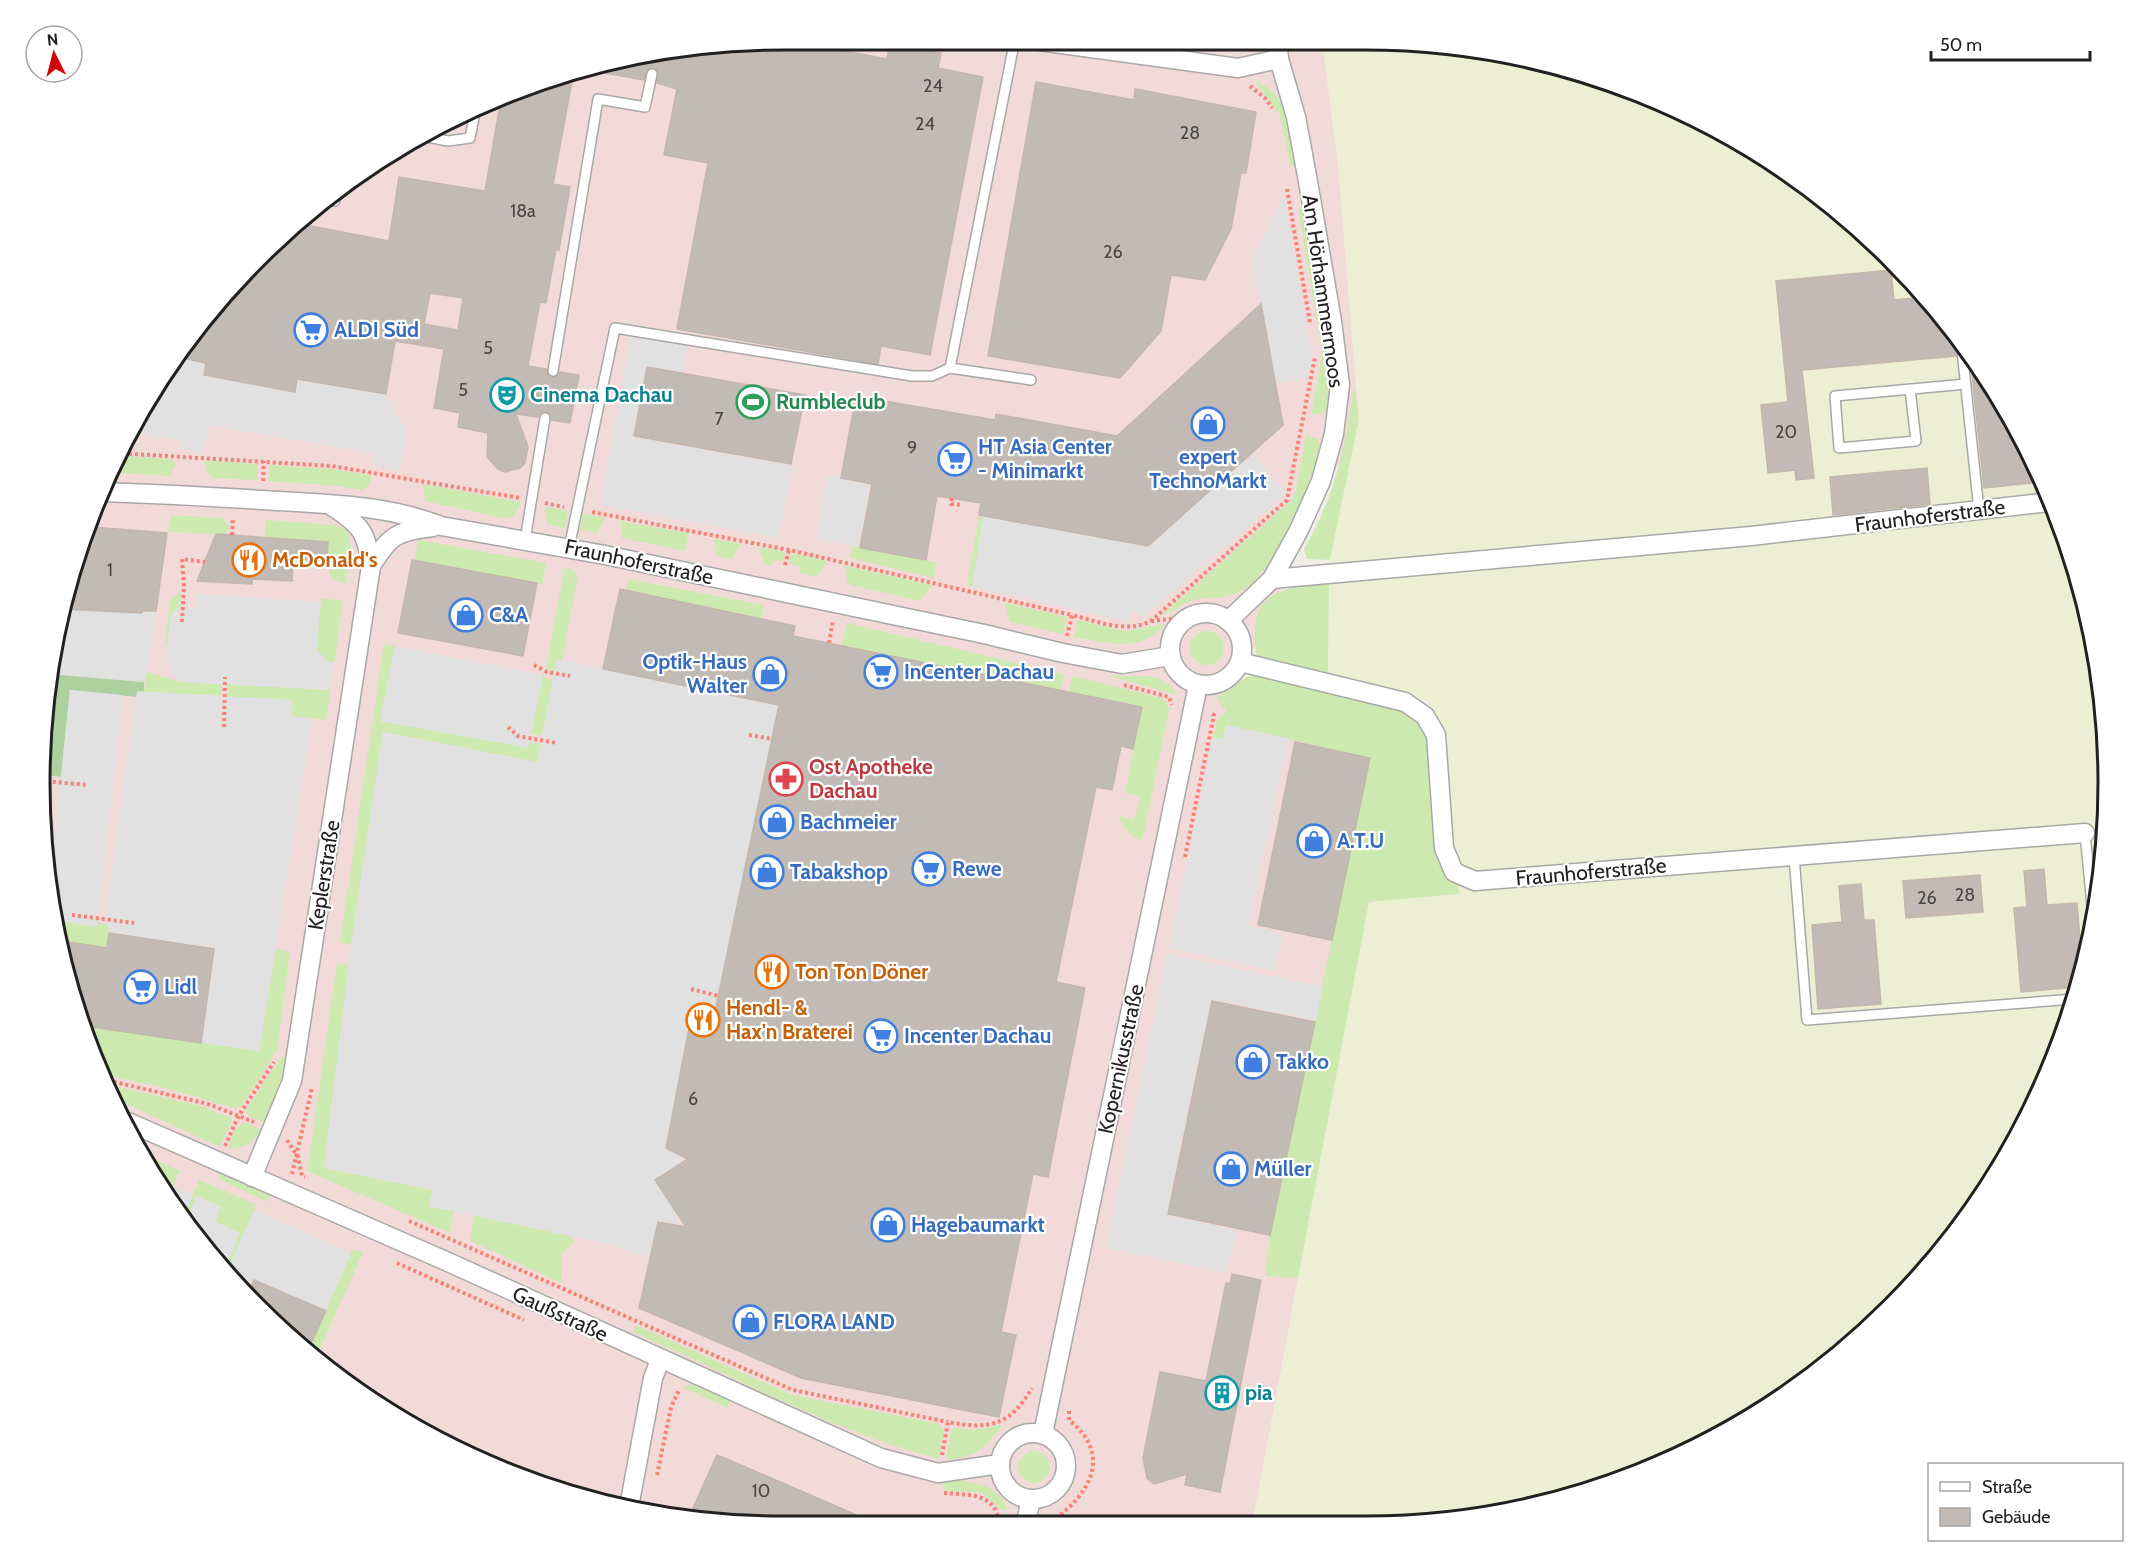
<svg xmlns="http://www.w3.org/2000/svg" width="2147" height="1565" viewBox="0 0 2147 1565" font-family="Cabin,sans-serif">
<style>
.commercial{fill:#f1dad8}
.farmland{fill:#edefd4}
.grass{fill:#cceab0}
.forest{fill:#acd09e}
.parking{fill:#e1e1e1}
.building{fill:#c2bab4;stroke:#c3b6ab;stroke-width:1.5;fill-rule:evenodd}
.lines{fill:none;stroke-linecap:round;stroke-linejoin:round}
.service-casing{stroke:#a8a8a8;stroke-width:12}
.minor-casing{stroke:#a8a8a8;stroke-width:21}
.path{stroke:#f88173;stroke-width:4;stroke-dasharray:3 3;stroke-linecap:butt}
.service{stroke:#fff;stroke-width:9}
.minor{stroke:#fff;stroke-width:18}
.labels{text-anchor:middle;stroke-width:4.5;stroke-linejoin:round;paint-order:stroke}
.number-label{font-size:18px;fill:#494746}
.street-label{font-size:21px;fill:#212121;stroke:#fff}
.shop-label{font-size:21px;font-weight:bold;fill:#366cbe;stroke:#fff;text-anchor:start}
.culture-label{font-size:21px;font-weight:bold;fill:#0d838f;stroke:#fff;text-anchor:start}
.leisure-label{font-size:21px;font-weight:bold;fill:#27864d;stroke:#fff;text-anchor:start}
.food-label{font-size:21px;font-weight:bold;fill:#c56008;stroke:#fff;text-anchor:start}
.health-label{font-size:21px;font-weight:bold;fill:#be3a42;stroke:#fff;text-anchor:start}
.rim{fill:none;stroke:#212121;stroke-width:3}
</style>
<rect width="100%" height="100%" fill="#f1eee8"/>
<path class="commercial" d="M782,39H1322L1338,164L1359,419L1225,711L1396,748L1253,1521L734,1524L590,1501L411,1427L293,1342L193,1235L95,1067L45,879L39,782L53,638L116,454L223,293L370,164L498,96L590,64Z"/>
<path class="farmland" d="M1322,39H1365L1557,64L1649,96L1777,164L1855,224L1954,330L2031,453L2083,590L2106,734L2102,879L2069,1021L2009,1154L1924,1272L1817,1372L1649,1469L1462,1520L1253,1521L1369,902L1459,894L1440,731L1429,701L1328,676L1330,562L1359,419L1338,164Z"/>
<g class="grass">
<path d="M1255,82C1291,92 1291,137 1296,168L1290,165L1280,115Z"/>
<path d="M1298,207L1304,212L1329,352L1331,374L1327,412L1311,415L1322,353Z"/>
<path d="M1354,384L1359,419L1330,560L1307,559L1304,549C1336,495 1345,447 1354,384Z"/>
<path d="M1306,435L1317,439L1321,446C1309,487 1279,571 1239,592C1224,600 1209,596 1194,600C1182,604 1173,613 1161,616L1294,498Z"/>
<path d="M115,455L170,459L176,463L170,476L109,472Z"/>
<path d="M214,461L258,464V480L212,478L207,472L204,462Z"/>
<path d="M270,465L330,469L372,475L368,486L362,490L338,486L268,481Z"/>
<path d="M423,484L521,502L513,517L502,518L425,501Z"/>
<path d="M545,507L568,511L565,528L547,524Z"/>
<path d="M583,514L605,518L597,533L580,530Z"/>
<path d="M171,515L224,518L229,528L226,534L168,532Z"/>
<path d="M979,515L983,518L972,586L967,585Z"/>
<path d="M265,520L333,525L347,530L351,547L346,584L331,578L327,561L328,542L265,537Z"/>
<path d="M620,521L689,533L685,551L622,538Z"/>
<path d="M714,539L741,544L732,559L717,556Z"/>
<path d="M418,540L546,563L542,585L414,561Z"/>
<path d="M852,546L936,562L934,578L850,558Z"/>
<path d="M762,547L785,552L783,561L774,560L771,567L765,565L760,551Z"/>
<path d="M791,553L827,561L817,577L799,573L800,566L789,563Z"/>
<path d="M846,566L932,585L920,601L851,585L847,580Z"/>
<path d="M567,567L576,573L577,580L562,660L557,659L555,671L546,669L564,570Z"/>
<path d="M628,579L764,605L762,619L626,591Z"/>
<path d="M1329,579L1328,676L1266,661L1256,654C1247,590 1280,591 1329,579Z"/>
<path d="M181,591L180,607L171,615L167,646L165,645L170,601Z"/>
<path d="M321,598L343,601L334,663L326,661L317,649Z"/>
<path d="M1005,603L1067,617L1063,634L1010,622Z"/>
<path d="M1078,620L1126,631L1165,624C1141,654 1108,643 1074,637Z"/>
<path d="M847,623L1064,674L1061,691L841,646Z"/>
<circle cx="1207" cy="648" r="17"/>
<path d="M384,644L395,646L381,721L528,747L529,742L541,744L537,762L383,732L351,945L340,942Z"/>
<path d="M146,672L181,682L222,684L221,696L144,692Z"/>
<path d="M1112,675C1137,679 1162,668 1178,695L1112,677Z"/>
<path d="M1261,675L1401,709L1418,719L1427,736L1437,853L1443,869L1458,883L1459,894L1369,902L1298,1278L1265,1276L1270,1235L1370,758L1226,725L1223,740L1213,738L1217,721L1226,711L1217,698L1246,677Z"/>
<path d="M1073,676L1162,698L1167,703L1169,710L1142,841L1130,835L1119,819V816L1134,820L1140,797L1125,793L1142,707L1069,692Z"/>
<path d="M542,677L553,680L542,736L531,734Z"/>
<path d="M228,684L330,690L326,720L292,716L291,701L227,697Z"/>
<path d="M56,920L97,927L98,923L107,924L109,933L107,948L62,941Z"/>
<path d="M276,950L290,952L277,1051L240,1108H234L158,1086L99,1074L85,1026L259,1051Z"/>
<path d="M337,963L349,965L324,1168L433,1190L429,1206L454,1211L450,1233L309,1172L308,1166Z"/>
<path d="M282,1056L287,1061L265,1123L247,1115L246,1110Z"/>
<path d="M105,1084L197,1105L233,1118L220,1147L114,1098Z"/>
<path d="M244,1122L262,1130C253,1143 244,1149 228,1149L234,1131Z"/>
<path d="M147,1156L180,1171L169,1194L167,1190L169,1184L161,1181Z"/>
<path d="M219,1170L270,1192L268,1202L220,1180Z"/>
<path d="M199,1180L257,1205L227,1271L225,1269L240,1233L215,1222L221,1207L197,1196L190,1211L186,1210Z"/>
<path d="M474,1215L574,1237L573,1243L562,1254L561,1283L470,1241Z"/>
<path d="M352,1249L363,1252L316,1358L307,1352Z"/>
<path d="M636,1325L792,1395L940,1424L944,1431L939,1459C834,1432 732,1375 633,1332Z"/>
<path d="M692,1385L731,1399L727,1408L682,1387Z"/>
<path d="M1001,1425C1001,1429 998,1432 994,1436C981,1452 967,1459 946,1459L951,1431L954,1428L974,1430Z"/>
<circle cx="1034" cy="1467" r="16"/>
<path d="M942,1480C969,1482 995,1480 1008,1509L1001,1510L981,1492L946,1491L943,1488Z"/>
</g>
<path class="forest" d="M50,674L144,682V692L137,691V697L70,690L61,777L40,774Z"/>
<g class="parking">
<path d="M1283,196L1312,357L1308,377L1276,384L1252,262Z"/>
<path d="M631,334L688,345L683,372L646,366L633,437L792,466L779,538L600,505Z"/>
<path d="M189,344L186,359L206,363L204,376L294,392L297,379L386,394L406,432L399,471L373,466L375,454L209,425L203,452L179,449V440L130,432Z"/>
<path d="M1252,453L1286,494L1142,618L1132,609L1129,622L972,586L983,518L979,515L1148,546Z"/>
<path d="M827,475L869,483L859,547L816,539Z"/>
<path d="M197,594L320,602L317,649L326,661L334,663L330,690L181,682L172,674L166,660L171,615L177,608H195Z"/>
<path d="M63,608L142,613L156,611L144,682L50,674L53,638Z"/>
<path d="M395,646L543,675L528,748L380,721Z"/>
<path d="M557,659L779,705L712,1026L690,1023L666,1148L683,1157L682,1163L655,1180L677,1213L675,1225L658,1222L650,1257L604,1243L428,1206L433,1190L324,1168L351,945L383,732L537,762Z"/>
<path d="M70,690L123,695L97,927L56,920L45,879H50Z"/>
<path d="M137,691L291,700L292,716L312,719L259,1051L201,1043L214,949L109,933L105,917Z"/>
<path d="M1226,725L1288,738L1248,926L1282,934L1275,971L1169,948L1213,738L1223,740Z"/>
<path d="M1167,954L1323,987L1316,1020L1211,999L1166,1215L1236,1230L1227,1273L1106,1248Z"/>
<path d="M173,1186L193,1195L186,1210L190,1211L196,1196L221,1207L215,1222L240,1233L225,1269L193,1235L169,1194Z"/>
<path d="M254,1210L351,1253L326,1311L255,1280L248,1294L227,1271Z"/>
</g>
<g class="building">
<path d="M782,39L887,59L890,43L941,53L938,68L983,77L930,355L881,346L878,364L677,329L708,163L664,155L677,89L657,83L659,72L656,69H647L644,80L582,69V67Z"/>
<path d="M574,70L553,184L570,187L559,250L556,249L546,303L540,302L528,366L546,369L551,377H556L560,372L579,375L570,423L552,420L547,412H542L538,417L516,414L528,447L525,463L520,468L505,472L498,469L487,457L488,433L458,427L460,413L434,408L444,349L395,341L386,394L297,379L295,392L204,375L206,363L186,359L189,344L223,293L301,224L389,241L399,177L485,191L502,94ZM430,293L463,298L458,330L424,324Z"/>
<path d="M1036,82L1134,100L1135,89L1256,112L1246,173H1241L1231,229L1205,280L1171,275L1161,331L1120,378L988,356Z"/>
<path d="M1891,270L1894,300L1924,297L1958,335L1954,341L1956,356L1802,370L1814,478L1796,480L1795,470L1768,473L1761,405L1788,402L1776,281Z"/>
<path d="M1261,304L1283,425L1148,546L979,515L981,503L937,496L926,560L860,548L872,484L841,478L856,396L995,420L996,414L1117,436Z"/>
<path d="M1970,356L2031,453L2042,482L1984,488Z"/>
<path d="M647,367L805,395L791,464L634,436Z"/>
<path d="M1927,468L1930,504L1833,515L1830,477Z"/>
<path d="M91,527L167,533L156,611H142V613L63,609Z"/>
<path d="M216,534L328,542L327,561L293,559L292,581L252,579V584L197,581Z"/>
<path d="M412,560L537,583L523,656L398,633Z"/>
<path d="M620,589L795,626L793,636L1142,707L1133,749L1121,746L1112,790L1096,787L1056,982L1085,988L1048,1177L1033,1174L1001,1332L1016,1335L999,1417L801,1378L639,1308L658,1222L686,1227L655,1180L688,1159L666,1148L690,1023L712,1026L779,705L603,669Z"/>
<path d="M1295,742L1370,758L1332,940L1258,925Z"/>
<path d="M2044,869L2047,905L2077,903L2082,963L2076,987L2021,992L2014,908L2027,907L2024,871Z"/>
<path d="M1980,875L1983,912L1906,918L1903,881Z"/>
<path d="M1861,884L1864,920H1874L1881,1004L1818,1009L1812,925L1842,922L1839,886Z"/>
<path d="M109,933L214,949L201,1043L85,1026L62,941L107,948Z"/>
<path d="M1212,1001L1315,1022L1270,1235L1168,1214Z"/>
<path d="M1232,1274L1261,1280L1220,1492L1185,1485L1187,1474L1154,1484L1147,1478L1143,1458L1160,1372L1206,1381L1226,1283L1230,1284Z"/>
<path d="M254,1280L326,1311L307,1352L293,1342L248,1294Z"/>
<path d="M717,1455L734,1462L875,1523L734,1524L689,1517Z"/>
</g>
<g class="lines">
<g class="service-casing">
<g id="service">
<path d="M1015,39L950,368L1031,380"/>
<path d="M423,136L448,141L470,138L476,107"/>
<path d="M330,199L335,201"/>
<path d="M1961,341L1979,510"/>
<path d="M553,371L598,99L645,107L652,74"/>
<path d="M1910,389L1916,441L1839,448L1835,396L1966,384"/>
<path d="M525,540L545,418"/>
<path d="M569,548L615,328L912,376H932L950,368"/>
<path d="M2085,833L2093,916"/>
<path d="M1794,856L1807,1020L2074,999"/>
</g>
</g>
<g class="minor-casing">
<g id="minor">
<path d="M1025,39L1238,68L1279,59"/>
<path d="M103,492C161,494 219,497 278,501C332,504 390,506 441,526L605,555L984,634L1063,653L1122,664L1170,656"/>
<path d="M371,566C390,535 397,531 433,527"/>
<path d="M1272,579L1751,536L2049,502"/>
<circle cx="1206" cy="649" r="36"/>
<path d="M1228,621L1272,579L1299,530L1321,481L1334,434L1340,385L1332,321L1307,176L1296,117L1279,59L1277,39"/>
<path d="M1240,662L1405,702L1425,716L1436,735L1444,848L1454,872L1475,881L2085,833"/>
<path d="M128,1122L448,1262L881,1458L938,1473L1000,1464"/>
<path d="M252,1177L292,1081L371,566C367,533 361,525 333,507"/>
<circle cx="1033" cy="1466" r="33"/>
<path d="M1043,1434L1198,685"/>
<path d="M629,1507L653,1378L660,1360"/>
<path d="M1026,1522L1031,1499"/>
</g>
</g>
<g class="path">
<path d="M1245,47L1248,39"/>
<path d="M1250,86L1266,99L1272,108"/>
<path d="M1287,189L1310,323"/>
<path d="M117,453L332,466L520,498"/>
<path d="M263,481L264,461"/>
<path d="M952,498L951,504L962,505"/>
<path d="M545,503L564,507"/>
<path d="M592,512L789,550L1072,615"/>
<path d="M232,535L233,518"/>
<path d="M785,565L789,550"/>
<path d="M1151,621L1191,617"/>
<path d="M182,622L184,586L182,559L205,562"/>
<path d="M1067,636L1072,615C1096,621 1127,634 1151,621L1287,500L1315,357"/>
<path d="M829,643L833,620"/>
<path d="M534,665L547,672L570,676"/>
<path d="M1124,685L1169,697L1172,705"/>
<path d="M224,727L225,677"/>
<path d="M508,727L518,736L557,743"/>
<path d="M749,735L772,739"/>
<path d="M41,808L44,781L88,785"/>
<path d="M1185,857L1214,715L1212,714"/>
<path d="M72,915L134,923"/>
<path d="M691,989L719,996"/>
<path d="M102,1079L208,1104L254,1122"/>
<path d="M287,1140L298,1157L302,1176L305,1177"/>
<path d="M225,1146L239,1115L274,1062"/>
<path d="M292,1174L312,1088"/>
<path d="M409,1221L793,1390L948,1422"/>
<path d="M397,1263L524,1320"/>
<path d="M942,1455L948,1422C989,1430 1010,1426 1032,1388"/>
<path d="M657,1475L671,1407L679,1390"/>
<path d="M944,1493C967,1495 996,1492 999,1523"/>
<path d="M1051,1522C1089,1495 1114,1456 1069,1420V1410"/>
</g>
<use href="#service" class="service"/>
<use href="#minor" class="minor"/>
</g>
<defs>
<g id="supermarket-ring" transform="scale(1.725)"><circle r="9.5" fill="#fff" stroke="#3f7fe0" stroke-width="1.5"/><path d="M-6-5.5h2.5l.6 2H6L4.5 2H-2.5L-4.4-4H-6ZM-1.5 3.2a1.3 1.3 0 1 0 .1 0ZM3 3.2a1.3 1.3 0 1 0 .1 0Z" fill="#3f7fe0"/></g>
<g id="theatre-ring" transform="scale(1.725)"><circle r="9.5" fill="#fff" stroke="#0f9aa8" stroke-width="1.5"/><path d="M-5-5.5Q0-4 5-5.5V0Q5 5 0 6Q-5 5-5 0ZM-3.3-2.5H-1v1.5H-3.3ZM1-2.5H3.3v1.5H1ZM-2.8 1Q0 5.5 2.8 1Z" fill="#0f9aa8"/></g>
<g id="stadium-ring" transform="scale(1.725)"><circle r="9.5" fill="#fff" stroke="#2e9e5b" stroke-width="1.5"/><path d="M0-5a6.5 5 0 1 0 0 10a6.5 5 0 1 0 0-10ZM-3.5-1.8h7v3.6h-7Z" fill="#2e9e5b"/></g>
<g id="shop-ring" transform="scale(1.725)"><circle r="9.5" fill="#fff" stroke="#3f7fe0" stroke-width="1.5"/><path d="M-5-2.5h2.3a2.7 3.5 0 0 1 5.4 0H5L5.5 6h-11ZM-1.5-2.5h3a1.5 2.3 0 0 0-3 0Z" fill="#3f7fe0"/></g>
<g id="restaurant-ring" transform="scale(1.725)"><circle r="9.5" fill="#fff" stroke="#e8710a" stroke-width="1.5"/><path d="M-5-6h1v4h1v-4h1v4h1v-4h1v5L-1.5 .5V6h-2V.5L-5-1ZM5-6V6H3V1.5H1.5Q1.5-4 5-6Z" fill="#e8710a"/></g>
<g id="pharmacy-ring" transform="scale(1.725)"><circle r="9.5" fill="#fff" stroke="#e0444e" stroke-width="1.5"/><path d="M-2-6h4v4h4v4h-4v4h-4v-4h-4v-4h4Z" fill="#e0444e"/></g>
<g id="building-ring" transform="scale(1.725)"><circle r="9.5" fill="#fff" stroke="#0f9aa8" stroke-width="1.5"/><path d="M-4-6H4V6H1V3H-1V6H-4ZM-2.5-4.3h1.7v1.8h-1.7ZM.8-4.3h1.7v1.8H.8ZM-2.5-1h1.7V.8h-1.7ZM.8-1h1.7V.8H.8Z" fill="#0f9aa8"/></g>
</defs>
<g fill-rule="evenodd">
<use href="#supermarket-ring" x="311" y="330"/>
<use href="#theatre-ring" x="507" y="395"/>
<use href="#stadium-ring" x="753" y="402"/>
<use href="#shop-ring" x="1208" y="424"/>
<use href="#supermarket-ring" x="955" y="459"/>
<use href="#restaurant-ring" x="249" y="560"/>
<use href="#shop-ring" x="466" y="615"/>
<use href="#supermarket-ring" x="881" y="672"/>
<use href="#shop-ring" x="770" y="674"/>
<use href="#pharmacy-ring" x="786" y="779"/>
<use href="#shop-ring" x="777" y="822"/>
<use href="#shop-ring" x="1314" y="841"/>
<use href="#supermarket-ring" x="929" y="869"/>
<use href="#shop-ring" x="767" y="872"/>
<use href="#restaurant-ring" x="772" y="972"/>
<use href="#supermarket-ring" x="141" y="987"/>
<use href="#restaurant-ring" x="703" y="1020"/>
<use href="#supermarket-ring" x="881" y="1036"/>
<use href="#shop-ring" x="1253" y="1062"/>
<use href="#shop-ring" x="1231" y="1169"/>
<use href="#shop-ring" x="888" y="1225"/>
<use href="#shop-ring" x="750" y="1322"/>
<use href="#building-ring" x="1222" y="1393"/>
</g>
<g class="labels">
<g class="number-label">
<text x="933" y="92">24</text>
<text x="925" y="130">24</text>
<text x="1190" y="139">28</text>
<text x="523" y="217">18a</text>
<text x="1113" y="258">26</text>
<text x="488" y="354">5</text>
<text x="463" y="396">5</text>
<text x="719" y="425">7</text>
<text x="1786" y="438">20</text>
<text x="912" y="454">9</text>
<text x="110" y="576">1</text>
<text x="1965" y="901">28</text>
<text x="1927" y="904">26</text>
<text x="693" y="1105">6</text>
<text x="761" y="1497">10</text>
</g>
<g class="street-label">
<text transform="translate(1323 291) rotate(82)" y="7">Am Hörhammermoos</text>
<text transform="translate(1930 516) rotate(-7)" y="7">Fraunhoferstraße</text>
<text transform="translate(639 562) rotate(12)" y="7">Fraunhoferstraße</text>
<text transform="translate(1591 872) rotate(-5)" y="7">Fraunhoferstraße</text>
<text transform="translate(324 875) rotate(-81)" y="7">Keplerstraße</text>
<text transform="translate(1121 1059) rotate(-78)" y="7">Kopernikusstraße</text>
<text transform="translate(560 1314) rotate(25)" y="7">Gaußstraße</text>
</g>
<g class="shop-label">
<text x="334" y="337">ALDI Süd</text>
<text x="978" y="454">HT Asia Center<tspan x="978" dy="24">- Minimarkt</tspan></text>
<text x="1208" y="464" text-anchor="middle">expert<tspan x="1208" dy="24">TechnoMarkt</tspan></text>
<text x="489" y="622">C&amp;A</text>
<text x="747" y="669" text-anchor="end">Optik-Haus<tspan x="747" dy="24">Walter</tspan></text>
<text x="904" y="679">InCenter Dachau</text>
<text x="800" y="829">Bachmeier</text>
<text x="1337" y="848">A.T.U</text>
<text x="952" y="876">Rewe</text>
<text x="790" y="879">Tabakshop</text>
<text x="164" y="994">Lidl</text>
<text x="904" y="1043">Incenter Dachau</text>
<text x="1276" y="1069">Takko</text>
<text x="1254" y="1176">Müller</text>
<text x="911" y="1232">Hagebaumarkt</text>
<text x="773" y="1329">FLORA LAND</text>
</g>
<g class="culture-label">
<text x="530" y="402">Cinema Dachau</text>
<text x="1245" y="1400">pia</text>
</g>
<g class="leisure-label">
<text x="776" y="409">Rumbleclub</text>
</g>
<g class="food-label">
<text x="272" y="567">McDonald's</text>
<text x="795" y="979">Ton Ton Döner</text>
<text x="726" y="1015">Hendl- &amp;<tspan x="726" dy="24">Hax'n Braterei</tspan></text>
</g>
<g class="health-label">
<text x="809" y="774">Ost Apotheke<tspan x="809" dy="24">Dachau</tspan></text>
</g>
</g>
<path d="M0 0H2147V1565H0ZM783 50H1365A733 733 0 0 1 2098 783V783A733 733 0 0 1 1365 1516H783A733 733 0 0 1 50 783V783A733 733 0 0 1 783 50Z" fill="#fff" fill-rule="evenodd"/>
<path class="rim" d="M783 50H1365A733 733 0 0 1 2098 783V783A733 733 0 0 1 1365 1516H783A733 733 0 0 1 50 783V783A733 733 0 0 1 783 50Z"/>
<rect x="1928" y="1463" width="195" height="78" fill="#ffffff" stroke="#a6a6a6" stroke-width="1.5"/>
<rect x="1940" y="1482" width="30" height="9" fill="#ffffff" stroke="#a6a6a6" stroke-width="1.5"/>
<text x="1982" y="1493" font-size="18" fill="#212121">Straße</text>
<rect x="1940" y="1508" width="30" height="18" fill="#c2bab4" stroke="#a6a6a6" stroke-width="1.5"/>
<text x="1982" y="1523" font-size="18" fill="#212121">Gebäude</text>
<g transform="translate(54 54) rotate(354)"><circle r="28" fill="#ffffff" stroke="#a6a6a6" stroke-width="1.5"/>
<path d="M0-4.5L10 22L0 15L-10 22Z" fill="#d00403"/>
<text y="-9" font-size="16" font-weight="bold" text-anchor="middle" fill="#212121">N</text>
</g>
<path d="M1931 51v9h159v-9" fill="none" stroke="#212121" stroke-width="3"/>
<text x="1940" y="51" font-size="18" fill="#212121" stroke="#ffffff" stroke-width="4.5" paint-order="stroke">50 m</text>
</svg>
